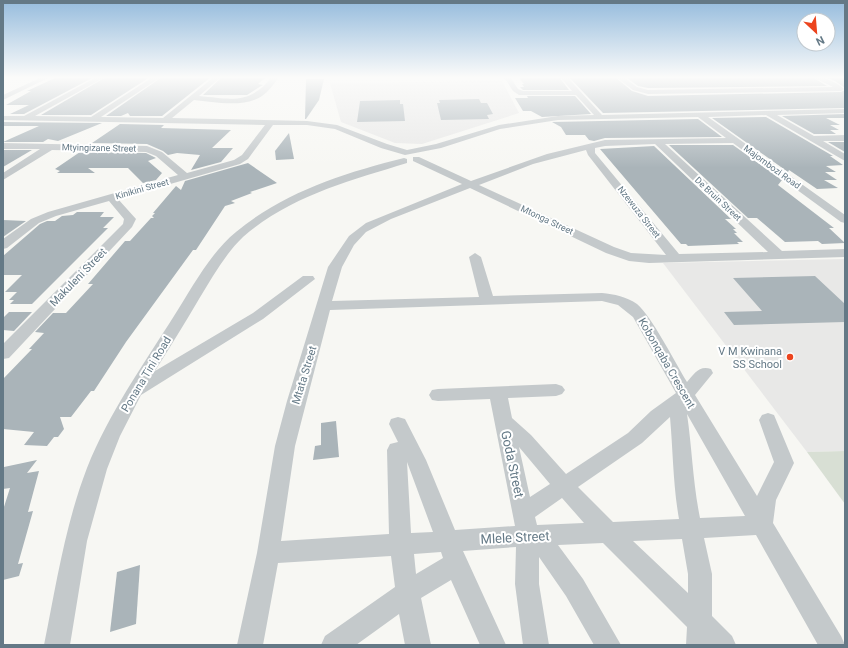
<svg xmlns="http://www.w3.org/2000/svg" width="848" height="648" viewBox="0 0 848 648" font-family="Roboto,sans-serif">
<style>
.built{fill:#e8e8e7}
.green{fill:#d8dfd4}
.building{fill:#aab4b9}
.lines{fill:none;stroke-linecap:round;stroke-linejoin:round}
.minor{fill:#c4c9cb;fill-rule:evenodd}
.poi-dot{fill:#ec441e;stroke:#fff;stroke-width:1.5}
.labels{text-anchor:middle;stroke-width:4;stroke-linejoin:round;paint-order:stroke}
.far-street-label{font-size:9px;fill:#647986;stroke:#fff}
.street-label{font-size:11px;fill:#647986;stroke:#fff}
.poi-label{font-size:11px;fill:#647986;stroke:#fff;text-anchor:end}
.near-street-label{font-size:13px;fill:#647986;stroke:#fff}
</style>
<rect width="100%" height="100%" fill="#f7f7f3"/>
<g class="built">
<path d="M502,81L519,113L422,144L395,143L341,122L330,83Z"/>
<path d="M845,259V451L807,452L663,263Z"/>
</g>
<path class="green" d="M845,451V504L807,452Z"/>
<g class="building">
<path d="M57,77H94L24,114H10L29,105H6L31,91H27Z"/>
<path d="M106,77H150L91,115H41Z"/>
<path d="M162,77H211L162,116H130L128,113L121,116H106Z"/>
<path d="M222,77H266L258,84L263,85L261,86L247,95H203Z"/>
<path d="M559,77L569,90H523L520,87H524L522,84H524L519,78Z"/>
<path d="M569,77H615L632,91L648,96L841,92L845,90V108L603,113Z"/>
<path d="M653,77H812L827,86L648,88L638,86L627,78Z"/>
<path d="M825,77H845V88L835,81Z"/>
<path d="M306,79H324L319,100L306,119H305Z"/>
<path d="M527,96H575L591,114L542,117L531,111H523L515,98H528Z"/>
<path d="M479,99L481,103H487L493,114L487,115L489,119L441,120L437,103H440L439,100Z"/>
<path d="M400,100V104H403L405,121L357,122L360,101Z"/>
<path d="M845,114V118H826L840,125H830L839,130H830L836,134H814L782,116Z"/>
<path d="M766,117L833,156H830L843,165L826,166L836,172H825L837,180H824L838,188L817,189L789,170L788,172L712,118Z"/>
<path d="M698,119L722,137L605,138L594,141L589,140L585,135H566L561,127L552,122Z"/>
<path d="M3,122L102,123L58,141L48,139L43,142H3L39,126H3Z"/>
<path d="M120,124L164,125L161,128L231,130L212,148H233L221,162L191,170L200,155L177,153L168,155L163,151L147,144L92,143Z"/>
<path d="M289,133L294,159L276,160L275,151Z"/>
<path d="M828,142H845V152Z"/>
<path d="M669,145H733L782,180L778,185L834,228H829L845,243L822,244L818,241L785,242L757,218H748Z"/>
<path d="M654,146L731,219H725L736,229H733L737,233H734L743,242H737L739,244L688,246L686,244H681L600,149Z"/>
<path d="M3,150H32L3,167Z"/>
<path d="M80,152L146,153L156,158L148,161L162,173L156,180L143,183L128,168H88L95,173H57L60,171L55,169Z"/>
<path d="M248,163L277,183L250,192L252,193L231,201L235,203L225,206L196,250H193L126,342L94,391H91L71,417H60L64,429L58,437H54L47,446L24,445L34,432L3,429V379L32,349H29L44,333L35,332L53,313H66L93,284H88L125,241H130L151,218H154L152,216L155,213H153L176,186L181,190L185,181Z"/>
<path d="M77,212H104L100,217H114L103,228H108L32,304H10L14,300H9L17,292H5L22,275H3V256L40,224L47,221H55L62,216L73,215Z"/>
<path d="M3,220L26,221L3,237Z"/>
<path d="M815,276L845,304V322L734,325L724,312L762,311L733,278Z"/>
<path d="M9,312H32L14,331L3,330V318Z"/>
<path d="M336,421L339,457L313,460L315,446L321,445V423Z"/>
<path d="M37,460L27,473L39,471L28,512L33,511L18,564L23,563L19,576L3,580V510L10,488L3,489V469L4,467Z"/>
<path d="M140,565L136,624L110,632L117,572Z"/>
</g>
<g class="lines">
<g class="minor">
<path d="M42,77H50L3,100V95Z"/>
<path d="M97,77H105L35,116L91,117L153,77H161L101,117L163,118L214,77H221L199,96C232,99 249,105 272,77H279C274,84 269,91 262,96C244,108 214,102 194,100L172,118L307,121L337,125L387,144L407,150L436,144L499,125L558,116L594,115L576,95H519L513,91L504,77H510L518,89L523,91H572L560,77H567L602,115L845,109V113L777,115L814,136L845,135V141H823L845,154V161L766,115L708,117L845,215V223L841,222L733,143L665,144L782,251L845,249V257L649,263L629,261L606,253L470,188L391,219L366,232L354,245L342,267L332,301L479,297L469,257L475,253L481,257L493,296L602,293C614,294 627,297 637,304C652,317 675,362 687,382C694,374 699,365 711,369L713,373L695,395L757,496L774,462L759,420L762,415L768,413L774,415L794,463L776,500L773,523L841,636L845,645H818L756,535L704,538L712,574V616L732,636L736,645H686L687,627L603,543L558,545L583,579L621,645H594L566,596L539,557V584L549,645H523L515,584L516,547L463,551L506,645H480L451,580L421,598L431,645H405L399,614L356,645H321L325,636L395,587L391,556L278,563L263,645H237L257,553L275,446L287,401L328,267L349,236L366,223L462,184L413,161V157H419L471,181L547,154L605,140L726,138L698,117L558,120L500,129L441,148L405,155L381,148L335,129L307,125H273L248,159L240,164L118,199L136,219L132,227L9,358L3,359V344L123,224L124,219L109,201L56,216L39,223L7,248L3,249V239L31,219L48,212L178,175L156,156L146,152L52,150L3,180V173L40,149H3V143L147,146L162,152L187,173L234,160L242,155L265,125L3,120V116H24ZM655,144L768,252L679,254L595,153V148L605,146ZM586,150L588,155L666,255L631,253L614,247L479,185L533,164ZM602,301L618,305L633,317L676,393L651,411L628,433L566,474L531,435L512,418L508,398L556,396L562,394L565,390L562,386L556,384L438,389L432,390L429,395L432,400L438,401L490,399L515,526L455,530L426,460L405,419L398,417L391,419L389,424L398,442L390,444L387,450L389,534L281,541L295,446L330,310ZM687,414L745,516L700,518C693,484 692,448 687,414ZM670,417C673,451 673,485 679,519L613,522L578,487L642,443ZM519,447L550,484L530,497ZM407,462L433,532L411,533ZM562,498L584,523L537,525L535,517ZM682,539L688,574V593L633,541ZM441,552L443,558L416,574L414,554Z"/>
<path d="M616,77H623L637,87L648,90L833,87L813,77C824,77 837,82 844,89L841,91L648,94L633,90Z"/>
<path d="M404,158L407,159V163C349,181 290,196 243,237C225,254 212,278 199,299C185,323 170,347 155,371L253,313L303,276H313L315,279L263,319L141,395L120,436L107,469L87,541L70,645H44C56,586 65,525 87,468C109,413 143,365 174,316C192,288 210,253 236,232C284,192 344,173 404,158Z"/>
</g>
</g>
<linearGradient id="sky" x2="0" y2="1"><stop stop-color="#96bcdd"/><stop offset="0.46" stop-color="#fbfbfa"/><stop offset="1" stop-color="#fbfbfa" stop-opacity="0"/></linearGradient>
<rect width="848" height="168" fill="url(#sky)"/>
<circle class="poi-dot" cx="790" cy="357" r="4"/>
<g class="labels">
<g class="far-street-label">
<text transform="translate(99 148) rotate(1)" y="3">Mtyingizane Street</text>
<text transform="translate(772 167) rotate(36)" y="3">Majombozi Road</text>
<text transform="translate(142 189) rotate(-16)" y="3">Kinikini Street</text>
<text transform="translate(718 199) rotate(43)" y="3">De Bruin Street</text>
<text transform="translate(639 212) rotate(52)" y="3">Nzewuza Street</text>
<text transform="translate(547 220) rotate(25)" y="3">Mtonga Street</text>
</g>
<g class="street-label">
<text transform="translate(78 277) rotate(-46)" y="4">Makuleni Street</text>
<text transform="translate(667 363) rotate(60)" y="4">Kobonqaba Crescent</text>
<text transform="translate(146 374) rotate(-59)" y="4">Ponana Tini Road</text>
<text transform="translate(304 375) rotate(-73)" y="4">Mtata Street</text>
</g>
<g class="poi-label">
<text x="782" y="355">V M Kwinana<tspan x="782" dy="13">SS School</tspan></text>
</g>
<g class="near-street-label">
<text transform="translate(513 464) rotate(78)" y="5">Goda Street</text>
<text transform="translate(515 537) rotate(-3)" y="5">Mlele Street</text>
</g>
</g>
<rect width="848" height="648" fill="none" stroke="#647986" stroke-width="8"/>
<g transform="translate(816 32) rotate(154)"><circle r="19" fill="#ffffff" stroke="#c1c9cf"/>
<path d="M0-3L7 15L0 10L-7 15Z" fill="#ec441e"/>
<text y="-6" font-size="11" font-weight="bold" text-anchor="middle" fill="#647986">N</text>
</g>
</svg>
